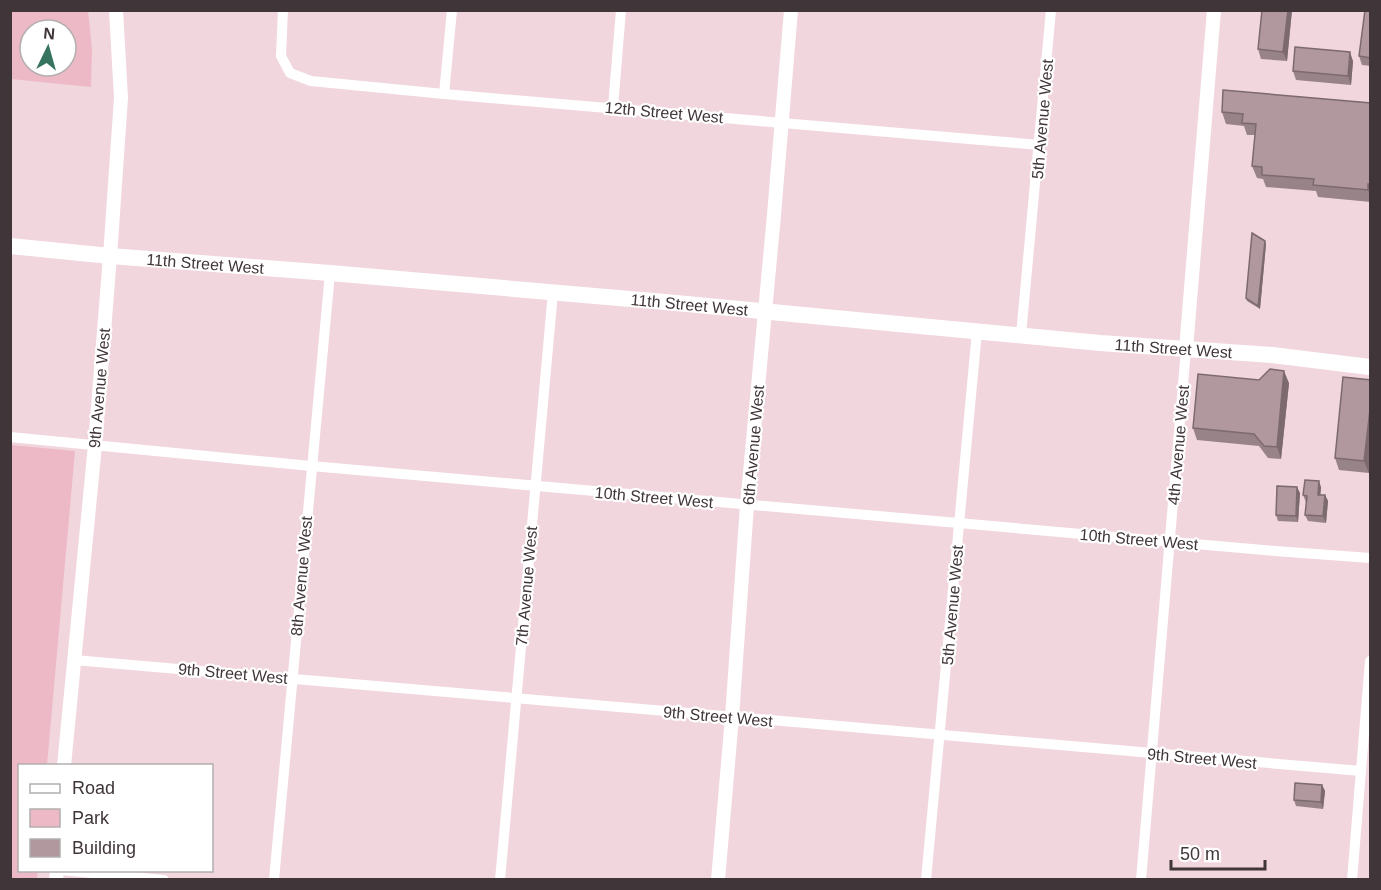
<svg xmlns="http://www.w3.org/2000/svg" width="1381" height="890" viewBox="0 0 1381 890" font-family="Arial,sans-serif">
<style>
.green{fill:#edb9c7;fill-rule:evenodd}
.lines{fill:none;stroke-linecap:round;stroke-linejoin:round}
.minor{stroke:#fff;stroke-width:10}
.tertiary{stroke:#fff;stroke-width:14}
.secondary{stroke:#fff;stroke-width:16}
.wall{fill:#988388}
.shaded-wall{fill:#7c6a6f}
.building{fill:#b1989e;stroke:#7c6a6f;stroke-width:1.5}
.labels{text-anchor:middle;stroke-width:4.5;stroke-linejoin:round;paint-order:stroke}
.street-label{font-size:16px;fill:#403538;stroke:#fff}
</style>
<rect width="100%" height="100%" fill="#f1d6dd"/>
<g class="green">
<path d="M10,11H88L92,49L91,87L11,79ZM30,30H66V66H30Z"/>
<path d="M11,445L75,451L47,765L20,766V870L38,871L37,879H11Z"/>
</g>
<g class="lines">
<g class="minor">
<path d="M283,10L281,56L290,73L311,81L444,94L1040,145"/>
<path d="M444,94L452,10"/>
<path d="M613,107L621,10"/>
<path d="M1021,335L1051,10"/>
<path d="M10,437L311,466L1275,551L1370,558"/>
<path d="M74,660L1361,771"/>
<path d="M61,870L164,880"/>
<path d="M274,880L330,273"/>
<path d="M500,880L553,292"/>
<path d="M926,880L977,331"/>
<path d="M1141,880L1186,349"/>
<path d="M1352,880L1370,661"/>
</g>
<g class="tertiary">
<path d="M1186,349L1214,10"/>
<path d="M64,766L95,445L110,256L121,98L116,10"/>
<path d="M56,880L57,870"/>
<path d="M718,880L732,717L747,505L774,215L791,10"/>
</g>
<path class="secondary" id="s1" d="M10,246L110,256L330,273L665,302L1100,343L1272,355L1370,367"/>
</g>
<g class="wall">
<path d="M1292,10L1287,61L1261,59L1258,49Z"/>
<path d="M1371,10V66L1362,65L1359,56Z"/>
<path d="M1353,61L1351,85L1296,80L1293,71Z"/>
<path d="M1371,103V202L1318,197L1316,191L1266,187L1263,179L1257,178L1252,166L1255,135H1247L1244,126L1226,124L1222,112Z"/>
<path d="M1266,244L1260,309L1247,301L1246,298Z"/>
<path d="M1371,380V455L1369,473L1339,470L1335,458Z"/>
<path d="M1289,383L1281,459L1268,458L1259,446L1197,440L1193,428Z"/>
<path d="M1321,487L1320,495H1325L1328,501L1326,523L1308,521L1305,515L1307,502H1306L1303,495Z"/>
<path d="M1300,493L1298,522L1278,521L1276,515Z"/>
<path d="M1322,785L1325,791L1323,809L1296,806L1294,800Z"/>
</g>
<g class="shaded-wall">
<path d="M1288,10H1292L1287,61L1283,52Z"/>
<path d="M1350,52L1353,61L1351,85L1348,76Z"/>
<path d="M1368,184L1371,190V197L1368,190Z"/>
<path d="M1265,241L1266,244L1260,309L1258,306Z"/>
<path d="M1284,371L1289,383L1281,459L1277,447Z"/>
<path d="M1371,401V455L1369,473L1364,461Z"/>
<path d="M1319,481L1321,487L1320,501L1318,495Z"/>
<path d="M1297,487L1300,493L1298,522L1296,516Z"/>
<path d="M1325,495L1328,501L1326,523L1323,516Z"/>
<path d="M1322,785L1325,791L1323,809L1321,802Z"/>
</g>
<g class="building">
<path d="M1262,10H1288L1283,52L1258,49Z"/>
<path d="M1365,10H1371V58L1359,56Z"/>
<path d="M1295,47L1350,52L1348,76L1293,71Z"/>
<path d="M1223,90L1371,103V184H1368V190L1313,185L1314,179L1262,175V167L1252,166L1256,124L1242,123L1243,114L1222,112Z"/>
<path d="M1252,233L1265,241L1258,306L1246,298Z"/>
<path d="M1270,369L1284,371L1277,447L1264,446L1254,434L1193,428L1198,374L1259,380Z"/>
<path d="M1343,377L1371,380V401L1364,461L1335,458Z"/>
<path d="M1305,480L1319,481L1318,495H1325L1323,516L1305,515L1307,496L1303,495Z"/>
<path d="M1277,486L1297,487L1296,516L1276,515Z"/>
<path d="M1295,783L1322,785L1321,802L1294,800Z"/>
</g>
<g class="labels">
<g class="street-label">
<text transform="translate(664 112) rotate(5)" y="6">12th Street West</text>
<text transform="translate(1042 119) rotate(-85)" y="6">5th Avenue West</text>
<text dy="6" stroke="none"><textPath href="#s1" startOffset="196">11th Street West</textPath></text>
<text dy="6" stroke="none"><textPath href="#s1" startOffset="682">11th Street West</textPath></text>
<text dy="6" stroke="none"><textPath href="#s1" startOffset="1168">11th Street West</textPath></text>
<text transform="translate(99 388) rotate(-85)" y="6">9th Avenue West</text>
<text transform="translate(753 445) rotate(-85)" y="6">6th Avenue West</text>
<text transform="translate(1178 445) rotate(-85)" y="6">4th Avenue West</text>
<text transform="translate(654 497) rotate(5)" y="6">10th Street West</text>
<text transform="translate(1139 539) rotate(5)" y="6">10th Street West</text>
<text transform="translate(301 576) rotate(-85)" y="6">8th Avenue West</text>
<text transform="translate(526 586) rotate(-85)" y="6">7th Avenue West</text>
<text transform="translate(952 605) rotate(-85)" y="6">5th Avenue West</text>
<text transform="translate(233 673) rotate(5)" y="6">9th Street West</text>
<text transform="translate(718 716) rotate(5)" y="6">9th Street West</text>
<text transform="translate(1202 758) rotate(5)" y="6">9th Street West</text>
</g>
</g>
<rect width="1381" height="890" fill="none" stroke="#403538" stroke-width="24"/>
<rect x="18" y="764" width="195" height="108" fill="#ffffff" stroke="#b3aeaf" stroke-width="1.5"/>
<rect x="30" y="784" width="30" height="9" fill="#ffffff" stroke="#b3aeaf" stroke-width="1.5"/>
<text x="72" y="794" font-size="18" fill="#403538">Road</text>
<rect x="30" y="809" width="30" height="18" fill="#edb9c7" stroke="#b3aeaf" stroke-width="1.5"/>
<text x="72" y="824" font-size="18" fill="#403538">Park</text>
<rect x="30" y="839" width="30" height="18" fill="#b1989e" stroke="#b3aeaf" stroke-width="1.5"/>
<text x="72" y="854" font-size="18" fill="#403538">Building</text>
<g transform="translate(48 48) rotate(5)"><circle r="28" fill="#ffffff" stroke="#b3aeaf" stroke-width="1.5"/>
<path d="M0-4.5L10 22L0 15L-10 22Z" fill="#37745f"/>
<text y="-9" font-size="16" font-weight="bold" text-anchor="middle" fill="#403538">N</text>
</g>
<path d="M1171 860v9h94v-9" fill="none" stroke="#403538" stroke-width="3"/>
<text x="1180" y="860" font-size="18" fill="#403538" stroke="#ffffff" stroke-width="4.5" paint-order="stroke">50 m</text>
</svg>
